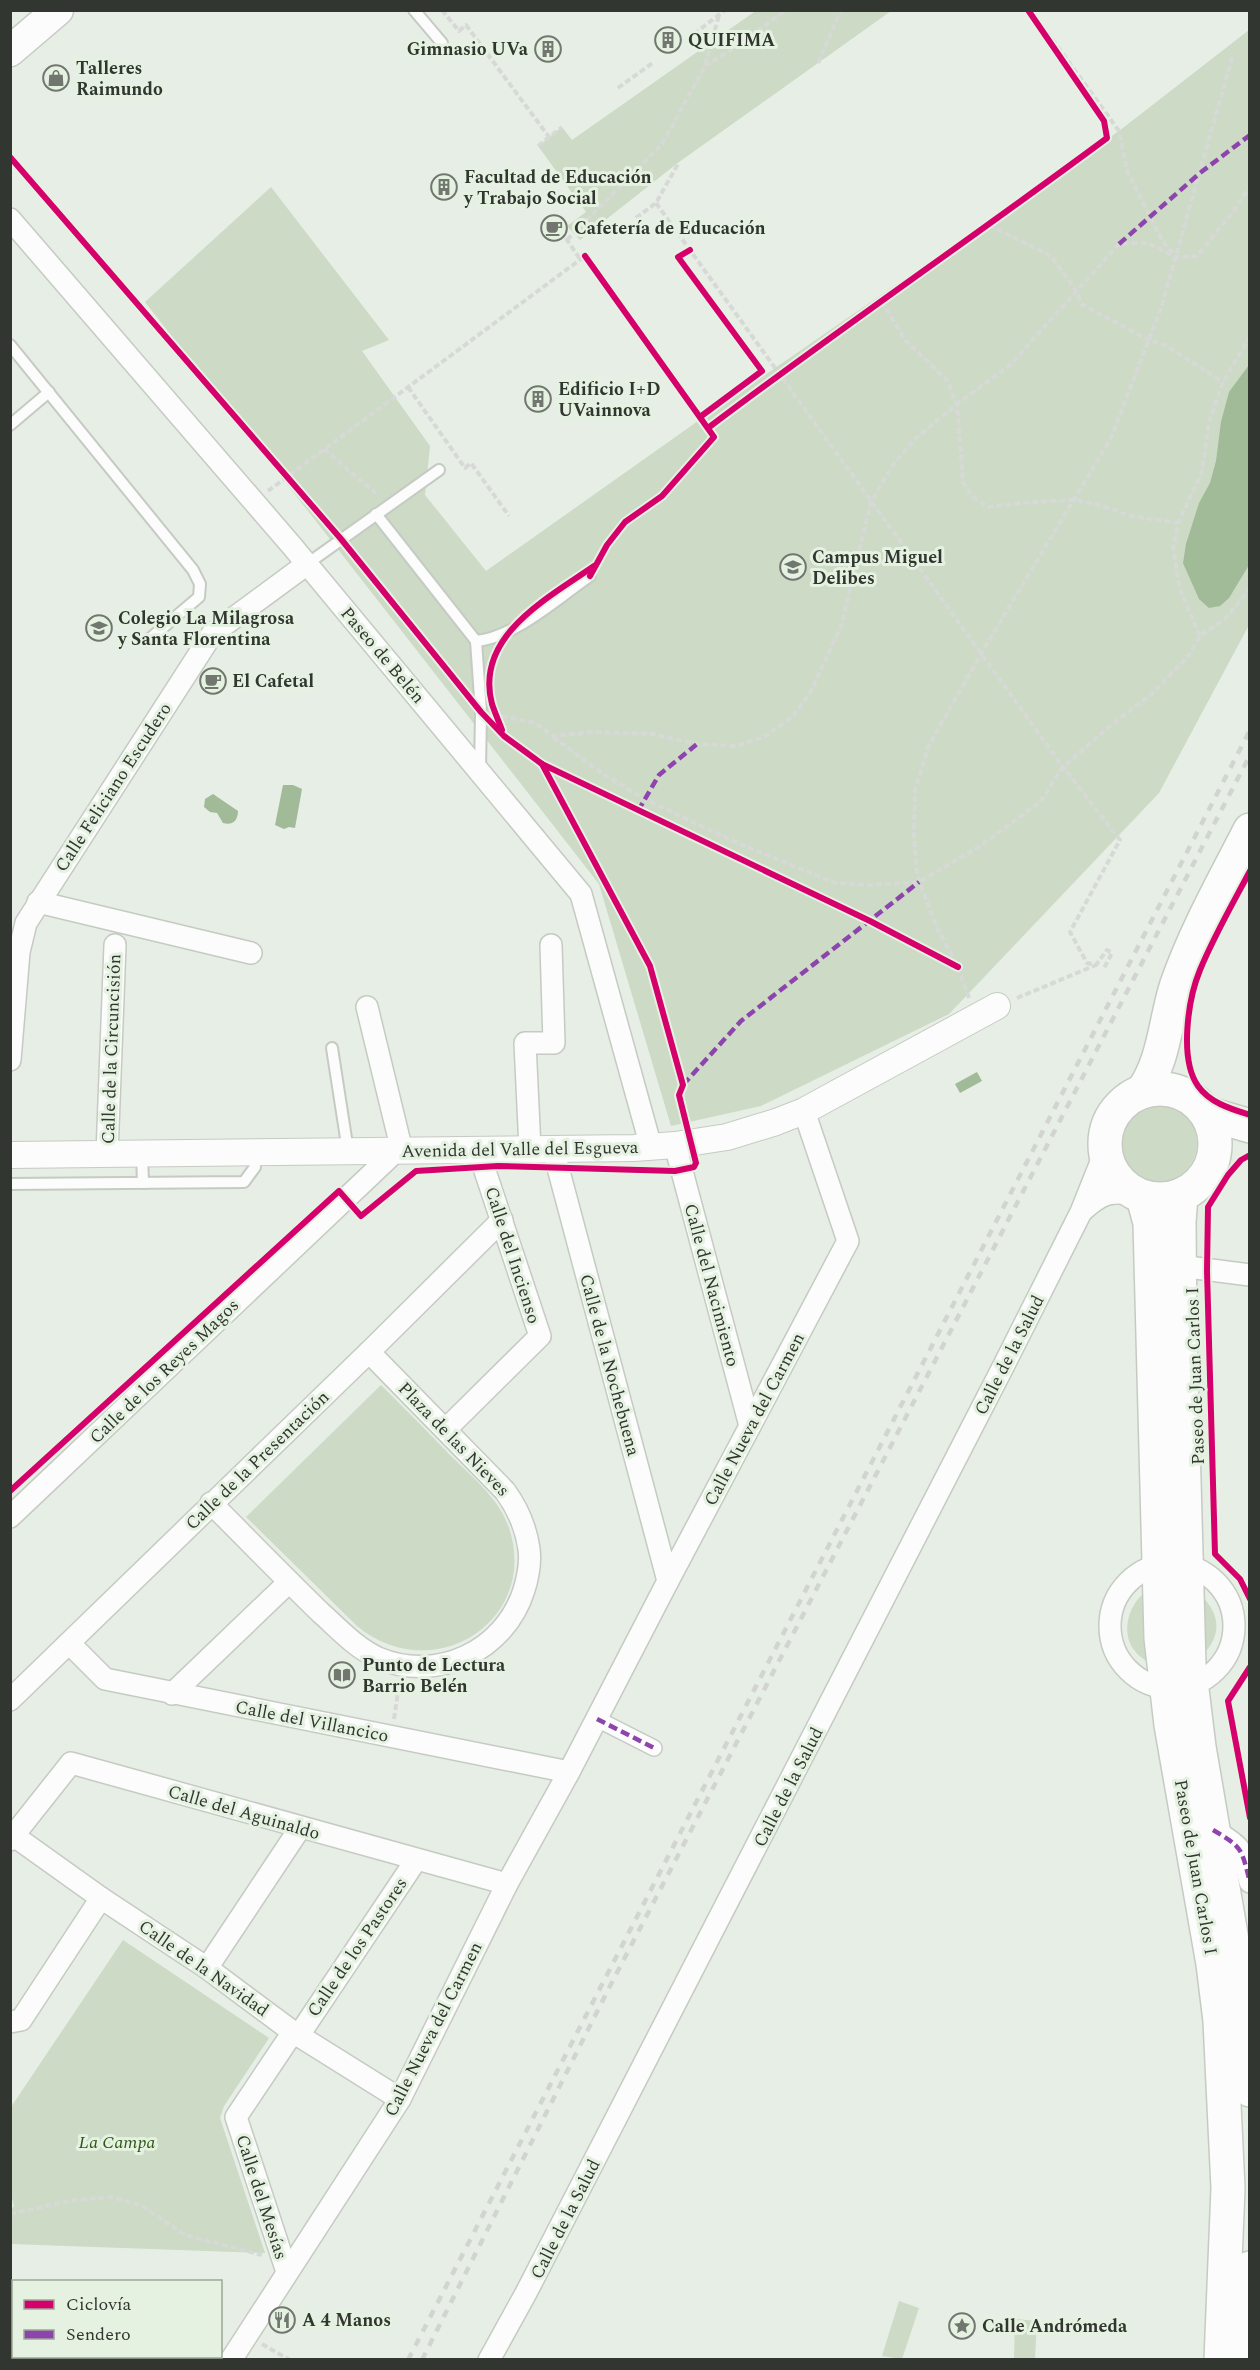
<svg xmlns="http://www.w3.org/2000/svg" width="1260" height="2370" viewBox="0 0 1260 2370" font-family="Spectral,serif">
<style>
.green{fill:#ccdac6}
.water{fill:#a1ba97}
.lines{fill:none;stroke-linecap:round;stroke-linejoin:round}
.service-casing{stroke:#c5cbc3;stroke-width:14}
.pedestrian-casing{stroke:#c5cbc3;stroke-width:18}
.minor-casing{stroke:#c5cbc3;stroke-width:24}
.tertiary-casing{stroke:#c5cbc3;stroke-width:28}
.secondary-casing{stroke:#c5cbc3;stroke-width:33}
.primary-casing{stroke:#c5cbc3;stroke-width:36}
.path{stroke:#d7d9d7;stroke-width:4;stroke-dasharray:6 3;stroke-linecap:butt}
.service{stroke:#fbfcfb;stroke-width:10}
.pedestrian{stroke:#fbfcfb;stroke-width:15}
.minor{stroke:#fbfcfb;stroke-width:21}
.tertiary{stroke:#fbfcfb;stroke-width:26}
.secondary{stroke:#fbfcfb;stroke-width:30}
.primary{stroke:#fbfcfb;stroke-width:33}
.rail{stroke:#d2d4d1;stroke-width:4.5;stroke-dasharray:8 8;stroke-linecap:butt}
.quiet{stroke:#8e44ad;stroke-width:4.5;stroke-dasharray:9 4.5;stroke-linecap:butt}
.cycleway-casing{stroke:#e6f2e1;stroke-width:10}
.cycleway{stroke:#d6006c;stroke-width:6}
.labels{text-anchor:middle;stroke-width:6;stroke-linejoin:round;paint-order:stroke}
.poi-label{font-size:18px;font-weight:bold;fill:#323630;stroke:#e6f2e1;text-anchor:start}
.street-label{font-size:18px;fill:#323630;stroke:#e6f2e1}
.park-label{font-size:18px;font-style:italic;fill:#2e5716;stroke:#e6f2e1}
</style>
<rect width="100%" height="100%" fill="#e7eee5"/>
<g class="green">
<path d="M757,10L891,11L679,162L580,240L567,226L586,212L538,146L562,127L572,140Z"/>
<path d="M1249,30V625L1159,793L949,1014L761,1106L671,1126L599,884L145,302L271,187L389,340L362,351L430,446L425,495L486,571L698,421L1119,131Z"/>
<circle cx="1157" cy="1143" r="40"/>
<path d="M381,1385C404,1408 427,1431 449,1454C471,1476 499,1498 509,1528C540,1621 433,1689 357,1626L246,1517Z"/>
<path d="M1194,1589C1220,1610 1226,1635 1198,1659Z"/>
<path d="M1147,1591L1150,1663C1143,1659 1137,1655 1132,1647C1121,1629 1130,1602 1147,1591Z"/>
<path d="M123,1940L269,2038L224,2106L220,2118L265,2253L11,2244V2208L14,2207L10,2189L11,2107Z"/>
<path d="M899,2301L919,2308L902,2359L882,2356Z"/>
<path d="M1015,2319L1037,2321L1035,2359H1014Z"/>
</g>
<g class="water">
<path d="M1249,365V565L1229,598L1220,606L1209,608L1199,599L1183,563L1186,544L1199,503L1210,483L1216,461L1221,422L1229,392Z"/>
<path d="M283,785H293L302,789L295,828L289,827L284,829L275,825Z"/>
<path d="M213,794L238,811C238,820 233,826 223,823L217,813L210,812L204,807L205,799Z"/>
<path d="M977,1072L982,1081L960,1093L955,1084Z"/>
</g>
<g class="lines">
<g class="service-casing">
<g id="service">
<path d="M414,10L442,43"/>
<path d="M10,345L193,570L200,584L199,597L147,641"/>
<path d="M10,425L49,392"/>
<path d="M376,514L476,641L481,712L480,770"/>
<path d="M307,564L439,470"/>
<path d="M476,641C514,638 558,598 590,576"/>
<path d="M332,1048L348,1151"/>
<path d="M142,1154L143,1183"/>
<path d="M10,1184L244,1182L255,1167L256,1152"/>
</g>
</g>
<g class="pedestrian-casing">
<path id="pedestrian" d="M597,1719L654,1748"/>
</g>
<g class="minor-casing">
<g id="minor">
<path d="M10,219L292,546L581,894L651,1147"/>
<path d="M38,902L251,953"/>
<path d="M367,1007L402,1151"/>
<path d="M10,1060L19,952L26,923L212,634L307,564"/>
<path d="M675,1145L750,1426"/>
<path d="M530,1149L525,1043H554L551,945"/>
<path d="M553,1149L668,1581"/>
<path d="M107,1154L115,945"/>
<path d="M1082,1211C1102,1193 1108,1192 1134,1193"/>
<path d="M1180,1266L1250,1275"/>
<path d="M446,1429L540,1336L478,1150"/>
<path d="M211,1503C248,1540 284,1577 321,1613C339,1629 356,1648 378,1658C437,1683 505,1651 524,1590C528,1577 531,1563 529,1549C526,1527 518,1509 505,1491L369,1352"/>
<path d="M10,1517L396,1151"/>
<circle cx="1172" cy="1626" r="62"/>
<path d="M69,1643L105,1679L569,1772"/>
<path d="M172,1694L289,1582"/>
<path d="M10,1700L369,1352L502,1220"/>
<path d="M1213,1830C1244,1848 1241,1849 1250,1882"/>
<path d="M10,1833L101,1898L207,1968L293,2032L400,2099"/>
<path d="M10,1840L71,1763L507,1884"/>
<path d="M207,1968L300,1828"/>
<path d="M10,2022L21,2020L101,1898"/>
<path d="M299,2035L416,1860"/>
<path d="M287,2272L236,2117L293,2032"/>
<path d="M231,2360L400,2099L507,1884L569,1772L668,1581L848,1241L804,1111"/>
<path d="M489,2360L526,2293L1004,1365L1081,1212L1105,1152"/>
</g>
</g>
<g class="tertiary-casing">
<path id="tertiary" d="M10,1155L634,1148L675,1145L727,1137L776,1122L804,1111L997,1006"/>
</g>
<g class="secondary-casing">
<path id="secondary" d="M10,51L58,10"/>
</g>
<g class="primary-casing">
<g id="primary">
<circle cx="1160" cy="1144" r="55"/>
<path d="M1142,1092C1165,1060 1165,1020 1177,984C1196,930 1224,881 1250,830"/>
<path d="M1206,1113L1250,1126"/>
<path d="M1181,1195L1179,1222L1180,1332L1189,1665L1199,1747L1236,1964L1244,2022L1250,2090"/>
<path d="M1143,1197L1150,1223L1161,1638L1171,1725L1213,1964L1220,2021L1228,2188L1221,2360"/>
<path d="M1245,2360L1250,2268"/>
</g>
</g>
<g class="path">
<path d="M442,10L459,31L466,25L549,137"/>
<path d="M1031,10L1119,131L1127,171L1163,242L1174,254"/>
<path d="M694,34L725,10"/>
<path d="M818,63L841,10"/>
<path d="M705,66L731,50L786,10"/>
<path d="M618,88L654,62"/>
<path d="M538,146L562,127"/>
<path d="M656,203L1063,767L1120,840L1070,932L1087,963L1096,965L1107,950L1112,953L1103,970"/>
<path d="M636,218L656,203L679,162"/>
<path d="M989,225L1051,256L1077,292L1081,304L1149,340L1167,346L1223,382"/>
<path d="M561,231L580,259"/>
<path d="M567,240L662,144L705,66L719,15"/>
<path d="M882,301L905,340L947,380L957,404L963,482L974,498L989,507L1021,503L1074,500L1099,505L1131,516L1178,523"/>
<path d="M408,387L465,468L471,463L509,516"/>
<path d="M324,449L379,496"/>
<path d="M268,491L589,253"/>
<path d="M595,564L625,522L662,496L714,437"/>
<path d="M1200,636L1180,590L1173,547L1178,523L1202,472L1209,422L1223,382L1250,336"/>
<path d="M493,714L535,723L553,736L592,732L652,734L697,744L736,746L764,737L792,717L810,693L841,626L871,502L894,463L916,438L957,404L1009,366L1119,244L1148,243L1176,257L1197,256L1232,213L1250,186"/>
<path d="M553,737L603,774L645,799L733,841L835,883L869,885L919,882L980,846L1040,802L1063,767L1111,725L1153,693L1189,655L1200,636L1226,618L1250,589"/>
<path d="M969,998L958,967L936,926L917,875L914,836L915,791L928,747L982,652L1111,438L1161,308L1233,55"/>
<path d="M1017,998L1096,965"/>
<path d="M394,1719L399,1685"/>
<path d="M10,2214L74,2200L112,2197L142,2206L185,2235L262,2255"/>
<path d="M262,2344L290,2360"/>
</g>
<use href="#service" class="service"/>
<use href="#pedestrian" class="pedestrian"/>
<use href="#minor" class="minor"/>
<use href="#tertiary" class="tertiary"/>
<use href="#secondary" class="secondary"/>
<use href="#primary" class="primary"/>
<g class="rail">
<path d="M408,2360L1250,730"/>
<path d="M422,2360L608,1990L1250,755"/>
</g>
<g class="quiet">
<path d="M1119,244L1200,173L1250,135"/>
<path d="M638,811L659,775L697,744"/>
<path d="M683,1085L741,1021L919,882"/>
<path d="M597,1719L654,1748"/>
<path d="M1213,1830C1244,1848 1241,1849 1250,1882"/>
</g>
<g class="cycleway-casing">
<g id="cycleway">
<path d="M10,157L341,539L481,712L504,736L542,764L870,921L958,967"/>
<path d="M690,250L678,257L762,371L700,417"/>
<path d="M585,256L714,437L662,496L625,522L607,545L590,576"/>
<path d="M708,428C839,329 975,236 1107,138L1104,121L1028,10"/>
<path d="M502,730C499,722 495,713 492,704C474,636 548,598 594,566"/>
<path d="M1250,871C1233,903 1214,936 1200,970C1188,999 1179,1059 1198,1086C1210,1103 1231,1109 1250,1115"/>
<path d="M1250,1155L1241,1160L1228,1175L1208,1207L1207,1271L1215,1554L1240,1579L1250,1599"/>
<path d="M10,1491L339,1191L361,1216L416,1171L498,1166L675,1171L694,1167L696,1163L679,1095L683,1085L650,966L542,764"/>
<path d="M1250,1667L1228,1701L1250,1818"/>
</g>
</g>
<use href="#cycleway" class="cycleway"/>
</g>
<defs>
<g id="building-ring" transform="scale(1.35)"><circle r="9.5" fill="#e6f2e1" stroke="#71766f" stroke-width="1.5"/><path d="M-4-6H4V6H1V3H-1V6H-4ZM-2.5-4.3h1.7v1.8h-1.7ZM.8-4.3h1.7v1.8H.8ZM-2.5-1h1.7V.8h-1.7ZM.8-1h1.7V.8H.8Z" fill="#71766f"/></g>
<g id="shop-ring" transform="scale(1.35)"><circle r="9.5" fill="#e6f2e1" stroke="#71766f" stroke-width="1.5"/><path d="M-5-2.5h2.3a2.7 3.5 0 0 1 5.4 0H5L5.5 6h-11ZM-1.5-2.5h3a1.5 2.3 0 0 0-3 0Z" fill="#71766f"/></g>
<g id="cafe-ring" transform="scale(1.35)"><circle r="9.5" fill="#e6f2e1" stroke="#71766f" stroke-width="1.5"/><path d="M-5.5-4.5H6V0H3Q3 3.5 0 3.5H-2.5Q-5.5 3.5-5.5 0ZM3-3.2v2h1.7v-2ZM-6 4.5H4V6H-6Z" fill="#71766f"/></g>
<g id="university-ring" transform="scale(1.35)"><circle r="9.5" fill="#e6f2e1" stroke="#71766f" stroke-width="1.5"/><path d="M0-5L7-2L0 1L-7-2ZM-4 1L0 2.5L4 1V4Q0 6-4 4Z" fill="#71766f"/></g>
<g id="school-ring" transform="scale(1.35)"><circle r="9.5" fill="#e6f2e1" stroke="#71766f" stroke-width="1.5"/><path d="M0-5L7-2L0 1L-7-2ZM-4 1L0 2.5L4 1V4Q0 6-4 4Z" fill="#71766f"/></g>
<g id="library-ring" transform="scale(1.35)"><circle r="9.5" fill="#e6f2e1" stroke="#71766f" stroke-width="1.5"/><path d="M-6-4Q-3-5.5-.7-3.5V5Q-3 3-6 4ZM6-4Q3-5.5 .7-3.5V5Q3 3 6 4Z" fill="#71766f"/></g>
<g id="restaurant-ring" transform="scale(1.35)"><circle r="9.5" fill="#e6f2e1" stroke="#71766f" stroke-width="1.5"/><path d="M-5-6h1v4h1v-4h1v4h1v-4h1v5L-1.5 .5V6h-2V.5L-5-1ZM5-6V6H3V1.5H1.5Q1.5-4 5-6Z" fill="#71766f"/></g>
<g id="sight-ring" transform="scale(1.35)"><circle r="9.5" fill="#e6f2e1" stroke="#71766f" stroke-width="1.5"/><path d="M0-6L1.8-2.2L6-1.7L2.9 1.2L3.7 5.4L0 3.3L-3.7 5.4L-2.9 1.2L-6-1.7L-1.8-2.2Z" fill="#71766f"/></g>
</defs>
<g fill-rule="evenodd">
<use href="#building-ring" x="668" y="40"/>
<use href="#building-ring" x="548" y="49"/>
<use href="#shop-ring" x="56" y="78"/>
<use href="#building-ring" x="444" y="187"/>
<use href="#cafe-ring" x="554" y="228"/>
<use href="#building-ring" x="538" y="399"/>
<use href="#university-ring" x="793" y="567"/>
<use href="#school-ring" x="99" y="628"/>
<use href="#cafe-ring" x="213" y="681"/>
<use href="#library-ring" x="342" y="1675"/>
<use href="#restaurant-ring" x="282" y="2320"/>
<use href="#sight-ring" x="962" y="2326"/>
</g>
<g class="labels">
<g class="poi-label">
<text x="688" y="46">QUIFIMA</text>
<text x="528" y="55" text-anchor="end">Gimnasio UVa</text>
<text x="76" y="74">Talleres<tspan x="76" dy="21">Raimundo</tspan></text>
<text x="464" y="183">Facultad de Educación<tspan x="464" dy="21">y Trabajo Social</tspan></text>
<text x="574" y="234">Cafetería de Educación</text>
<text x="558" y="395">Edificio I+D<tspan x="558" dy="21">UVainnova</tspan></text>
<text x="812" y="563">Campus Miguel<tspan x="812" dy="21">Delibes</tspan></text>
<text x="118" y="624">Colegio La Milagrosa<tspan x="118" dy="21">y Santa Florentina</tspan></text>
<text x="232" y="687">El Cafetal</text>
<text x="362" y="1671">Punto de Lectura<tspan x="362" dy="21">Barrio Belén</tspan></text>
<text x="302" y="2326">A 4 Manos</text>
<text x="982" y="2332">Calle Andrómeda</text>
</g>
<g class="street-label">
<text transform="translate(383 655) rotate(50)" y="6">Paseo de Belén</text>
<text transform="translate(113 787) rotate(-57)" y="6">Calle Feliciano Escudero</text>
<text transform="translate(111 1049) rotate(-88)" y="6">Calle de la Circuncisión</text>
<text transform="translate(520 1149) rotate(-1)" y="6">Avenida del Valle del Esgueva</text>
<text transform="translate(513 1255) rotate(72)" y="6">Calle del Incienso</text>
<text transform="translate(712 1285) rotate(75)" y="6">Calle del Nacimiento</text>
<text transform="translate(1009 1355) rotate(-63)" y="6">Calle de la Salud</text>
<text transform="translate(610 1365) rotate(75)" y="6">Calle de la Nochebuena</text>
<text transform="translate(164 1371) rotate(-44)" y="6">Calle de los Reyes Magos</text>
<text transform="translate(1195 1376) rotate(-92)" y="6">Paseo de Juan Carlos I</text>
<text transform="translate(754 1419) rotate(-62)" y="6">Calle Nueva del Carmen</text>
<text transform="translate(454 1439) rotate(46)" y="6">Plaza de las Nieves</text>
<text transform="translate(257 1460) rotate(-44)" y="6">Calle de la Presentación</text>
<text transform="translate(312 1721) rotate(11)" y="6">Calle del Villancico</text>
<text transform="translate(788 1787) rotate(-63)" y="6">Calle de la Salud</text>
<text transform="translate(244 1812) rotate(16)" y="6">Calle del Aguinaldo</text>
<text transform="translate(1196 1867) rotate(80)" y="6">Paseo de Juan Carlos I</text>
<text transform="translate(357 1947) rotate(-56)" y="6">Calle de los Pastores</text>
<text transform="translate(204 1968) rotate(35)" y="6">Calle de la Navidad</text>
<text transform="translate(433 2029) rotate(-63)" y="6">Calle Nueva del Carmen</text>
<text transform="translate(262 2197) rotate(72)" y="6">Calle del Mesías</text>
<text transform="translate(565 2219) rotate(-63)" y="6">Calle de la Salud</text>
</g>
<g class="park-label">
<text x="117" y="2148">La Campa</text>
</g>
</g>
<rect width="1260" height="2370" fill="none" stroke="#323630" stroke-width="24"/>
<rect x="12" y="2280" width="210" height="78" fill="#e6f2e1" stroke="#9ea79a" stroke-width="1.5"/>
<rect x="24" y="2300" width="30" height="9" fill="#d6006c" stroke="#9ea79a" stroke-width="1.5"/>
<text x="66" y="2310" font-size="18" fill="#323630">Ciclovía</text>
<rect x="24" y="2330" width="30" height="9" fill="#8e44ad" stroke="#9ea79a" stroke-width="1.5"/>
<text x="66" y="2340" font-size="18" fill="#323630">Sendero</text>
</svg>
